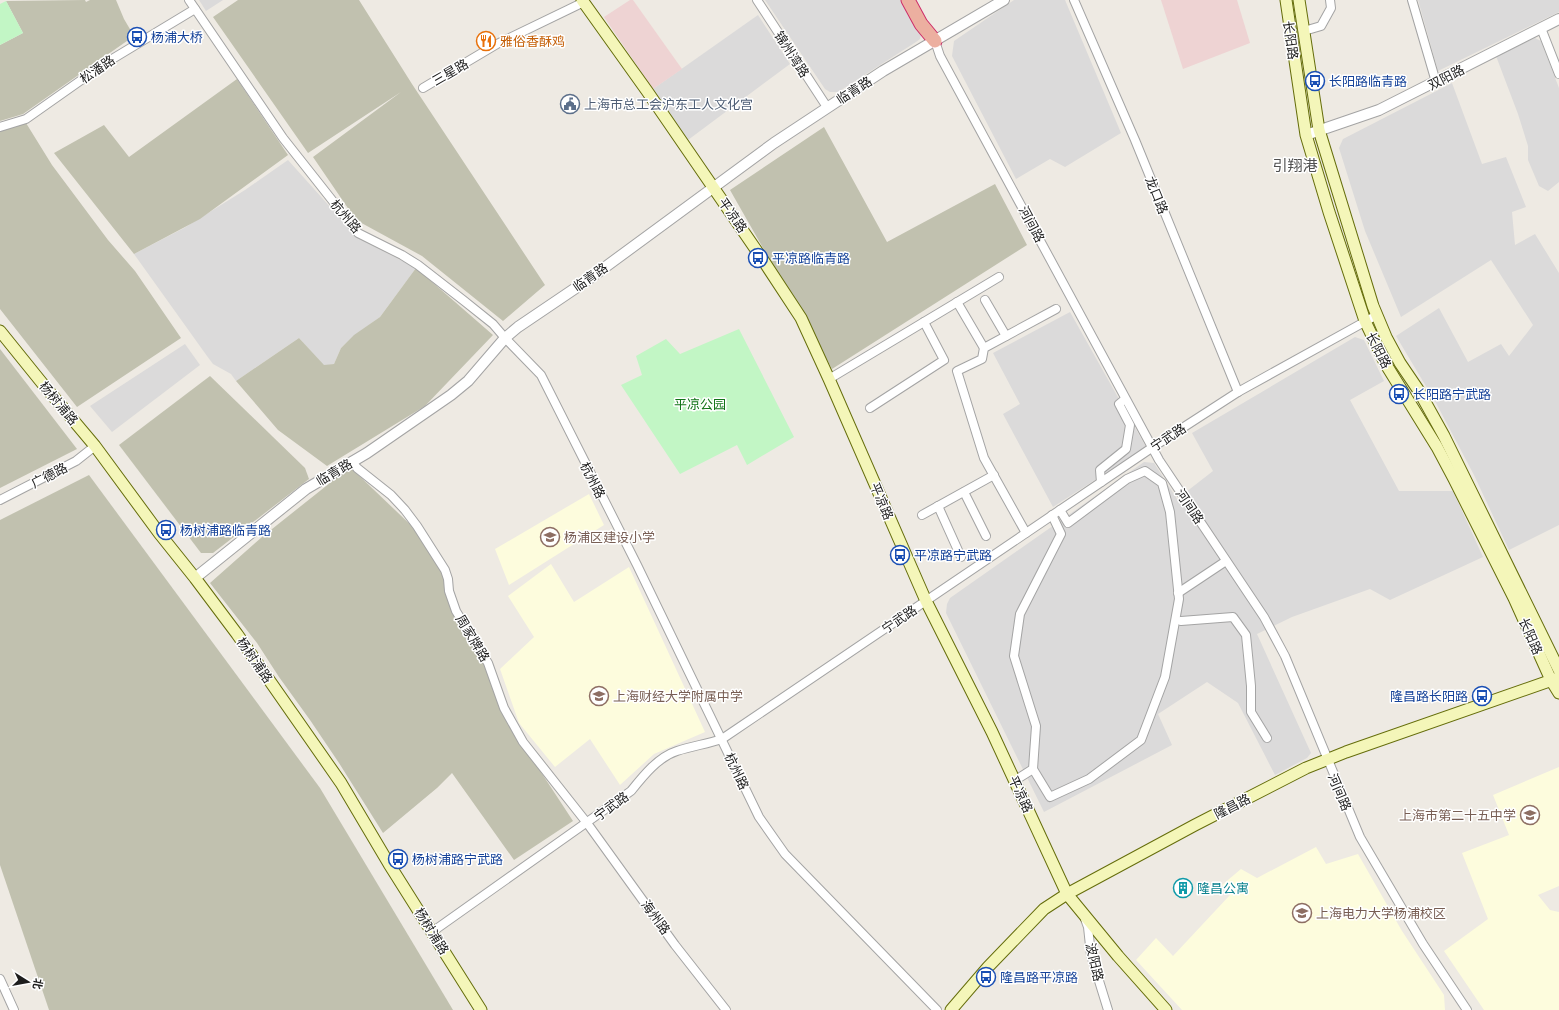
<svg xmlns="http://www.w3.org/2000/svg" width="1559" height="1010" viewBox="0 0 1559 1010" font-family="'Space Grotesk','Noto Sans SC',sans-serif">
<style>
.residential{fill:#dbdada}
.commercial{fill:#eed3d3}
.education{fill:#fdfcdd}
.construction{fill:#c1c1af}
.park{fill:#c2f6c5}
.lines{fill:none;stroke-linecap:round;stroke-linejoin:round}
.minor-casing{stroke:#a4a4a4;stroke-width:10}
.tertiary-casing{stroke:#a4a4a4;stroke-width:12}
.secondary-casing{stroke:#656d0b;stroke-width:13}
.trunk-casing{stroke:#ce2d69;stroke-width:15}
.minor{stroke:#fff;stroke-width:8}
.tertiary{stroke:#fff;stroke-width:10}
.secondary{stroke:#f4f6b9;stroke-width:11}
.trunk{stroke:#ecafa0;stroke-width:13}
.labels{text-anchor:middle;stroke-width:3;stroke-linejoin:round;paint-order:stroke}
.transit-label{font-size:13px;fill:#164399;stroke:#fff;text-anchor:start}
.street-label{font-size:13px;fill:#1d1d1d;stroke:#fff}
.food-label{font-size:13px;fill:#c56008;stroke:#fff;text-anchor:start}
.service-label{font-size:13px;fill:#4e5e75;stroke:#fff;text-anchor:start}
.park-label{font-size:13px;fill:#117417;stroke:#fff}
.education-label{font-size:13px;fill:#785e54;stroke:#fff;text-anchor:start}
.culture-label{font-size:13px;fill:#0d838f;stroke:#fff;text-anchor:start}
.quarter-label{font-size:15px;fill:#505050;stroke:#fff}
</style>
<rect width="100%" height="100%" fill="#eeeae3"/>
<g class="residential">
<path d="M199,0H223L206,11Z"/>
<path d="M765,0H904L921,29V35L920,39L916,42L838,92H830L825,89Z"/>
<path d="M1014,0H1065L1121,133L1065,167L1050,159L1016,179L952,56L954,41Z"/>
<path d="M1418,0H1559V12L1438,71Z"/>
<path d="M758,15L790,64L688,140L653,89Z"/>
<path d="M1535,38L1541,41L1559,88V182L1548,191L1539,186L1528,160V146L1518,114L1496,56Z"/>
<path d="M1452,83L1482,164L1506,157L1526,207L1512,212L1515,245L1535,234L1559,273V525L1509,550L1474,475L1436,403L1396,336L1439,308L1468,362L1501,344L1509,356L1533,325L1491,260L1401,317L1365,231L1339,148L1343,139Z"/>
<path d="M288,160L358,238L416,268L380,317L355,335L341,348L334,364L324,366L299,338L236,381L231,374L213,364L207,356L134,254L184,228L245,190Z"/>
<path d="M1070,312L1146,447L1053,507L1003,414L1020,404L993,353Z"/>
<path d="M1355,337L1364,340L1384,381L1350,400L1399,491H1453L1483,557L1390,600L1370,589L1292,617L1257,634L1311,753L1307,758L1275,775L1238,703L1207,682L1158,714L1172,745L1044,812L946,613L947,604L950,598L1144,462L1154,463L1177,499L1213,471L1192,433Z"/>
<path d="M185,344L200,365L112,432L90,406Z"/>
</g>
<g class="commercial">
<path d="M630,0H633L682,69L653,89L604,17Z"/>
<path d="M1161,0H1237L1250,43L1183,69Z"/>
</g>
<g class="education">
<path d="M589,494L604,525L509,585L495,549Z"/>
<path d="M551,564L574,602L629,567L705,732L654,754L620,785L590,739L555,767L519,723L500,669L534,637L508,596Z"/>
<path d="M1559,767V886L1538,895L1550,910L1559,912V1010H1484L1444,951L1488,919L1462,853L1509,835L1493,795Z"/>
<path d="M1316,847L1326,864L1358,854L1402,931L1444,995L1445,1010H1182L1136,960L1156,938L1173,956L1230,895L1222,885L1241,869L1257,878Z"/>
</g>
<g class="construction">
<path d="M85,0L86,2L90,0H116L124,19L134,36L23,114L0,121V45L23,33L6,1Z"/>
<path d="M238,0H359L412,84L545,285L503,321L422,256L356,220L313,157L401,92L308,153L213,17Z"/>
<path d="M237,79L288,155L200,219L134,254L54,153L104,125L129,157Z"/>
<path d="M26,123L52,165L108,240L135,271L181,338L77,407L0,309V131Z"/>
<path d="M824,127L887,242L995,184L1027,245L832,369L730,190Z"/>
<path d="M416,268L493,335L425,406L327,466L278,430L236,381L299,338L324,365L334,364L341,348L354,335L380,317Z"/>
<path d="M0,349L77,449L0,488Z"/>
<path d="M210,376L305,468L309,479L213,553H201L119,445Z"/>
<path d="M350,467L417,531L443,571L446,579L486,665L514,731L573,821L514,860L452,773L437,788L383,833L339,763L310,720L279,677L257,643L210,583L262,537Z"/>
<path d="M89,475L320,788L453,1010H49L0,865V520Z"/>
</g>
<g class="park">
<path d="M6,1L23,33L0,45V4Z"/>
<path d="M739,329L794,437L747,465L737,445L680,474L621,385L642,375L636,356L666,339L680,354Z"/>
</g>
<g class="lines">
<g class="minor-casing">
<g id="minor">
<path d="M189,0L283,138L358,233L402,255L418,265L463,300L493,324L505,338L541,375L637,565L759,817L785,854L937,1010"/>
<path d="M757,0L827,107"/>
<path d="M1074,0L1135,140L1238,392"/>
<path d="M1412,0L1436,82"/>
<path d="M1541,28L1559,74"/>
<path d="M1304,31L1321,26L1331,8L1330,0"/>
<path d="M934,38L940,56L1159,460L1264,617L1285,656L1360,837L1423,944L1467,1010"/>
<path d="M423,88L497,44L584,2"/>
<path d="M0,127L26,119L104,64L195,9"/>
<path d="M985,300L1006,336"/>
<path d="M957,302L984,348"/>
<path d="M829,379L999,277"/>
<path d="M870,408L944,360L924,322"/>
<path d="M352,461L357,468L391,495L405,510L417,526L445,570L448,579L449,591L456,611L488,663L504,708L523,742L587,823L675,945L726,1010"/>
<path d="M1101,482L1100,470L1126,449L1130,425L1119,404L1125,399"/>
<path d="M964,492L986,536"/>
<path d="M0,500L76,461L95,446"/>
<path d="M938,506L961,557"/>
<path d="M922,515L994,475"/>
<path d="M1026,533L984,458L957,371L982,359L984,348L1056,309"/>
<path d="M1178,593L1226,561"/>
<path d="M1181,621L1233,617L1246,635L1251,686V712L1267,738"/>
<path d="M1033,769L1050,797L1089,779L1141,740L1165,677L1179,599L1170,512L1162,483L1145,471L1127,479L1068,523L1060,510"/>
<path d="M1014,781L1033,769L1036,726L1014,656L1020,614L1061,534L1052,515"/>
<path d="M1085,919L1088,927L1091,955L1108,1010"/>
<path d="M432,932L631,791C643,776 658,757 677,751C692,746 707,744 722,739L1153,447L1238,392L1377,315"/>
<path d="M0,979L14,1010"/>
</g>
</g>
<g class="tertiary-casing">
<g id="tertiary">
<path d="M1306,135L1379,110L1559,19"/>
<path d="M195,578L306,489L367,453L451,395L468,381L505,338L518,327L589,279L774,143L883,71L1004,0"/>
</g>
</g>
<g class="secondary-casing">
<g id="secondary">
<path d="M582,0L647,91L761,257L801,318L829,379L926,601L992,732L1067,894L1118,956L1166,1010"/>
<path d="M1286,0L1306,135L1329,212L1365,321L1385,363L1437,447L1454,479L1514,598L1551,680L1559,693"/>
<path d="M1299,0L1319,130L1373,306L1386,337L1400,363L1419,391L1444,436L1559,670"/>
<path d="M0,331L42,383L95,446L159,533L195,578L237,634L341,783L389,864L481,1010"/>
<path d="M951,1010L988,967L1044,909L1067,894L1195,825L1306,768L1346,752L1558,678"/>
</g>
</g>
<g class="trunk-casing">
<path id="trunk" d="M908,0L921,24L935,41"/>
</g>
<use href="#minor" class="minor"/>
<use href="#tertiary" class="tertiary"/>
<use href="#secondary" class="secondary"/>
<use href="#trunk" class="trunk"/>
</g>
<defs>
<g id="bus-ring" transform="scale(1)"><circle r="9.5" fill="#fff" stroke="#1a4fb4" stroke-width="1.5"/><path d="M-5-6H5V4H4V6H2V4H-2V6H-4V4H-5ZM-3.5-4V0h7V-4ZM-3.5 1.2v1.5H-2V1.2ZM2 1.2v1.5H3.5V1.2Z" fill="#1a4fb4"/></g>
<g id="restaurant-ring" transform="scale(1)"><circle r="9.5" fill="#fff" stroke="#e8710a" stroke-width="1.5"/><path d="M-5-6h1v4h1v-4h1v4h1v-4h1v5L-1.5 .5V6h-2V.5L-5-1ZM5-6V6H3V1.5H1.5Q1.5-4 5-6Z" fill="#e8710a"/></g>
<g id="civic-ring" transform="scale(1)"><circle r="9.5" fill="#fff" stroke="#5c6f8a" stroke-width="1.5"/><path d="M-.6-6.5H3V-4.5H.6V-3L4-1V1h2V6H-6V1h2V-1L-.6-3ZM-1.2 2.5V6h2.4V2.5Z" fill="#5c6f8a"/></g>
<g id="school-ring" transform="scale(1)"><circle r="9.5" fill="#fff" stroke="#8d6e63" stroke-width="1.5"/><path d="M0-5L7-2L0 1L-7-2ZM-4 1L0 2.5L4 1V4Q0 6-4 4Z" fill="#8d6e63"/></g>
<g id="building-ring" transform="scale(1)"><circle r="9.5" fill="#fff" stroke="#0f9aa8" stroke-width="1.5"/><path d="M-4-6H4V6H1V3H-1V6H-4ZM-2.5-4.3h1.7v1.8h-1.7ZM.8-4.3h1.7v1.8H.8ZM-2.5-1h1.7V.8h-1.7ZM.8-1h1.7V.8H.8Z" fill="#0f9aa8"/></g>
</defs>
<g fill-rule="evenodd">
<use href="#bus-ring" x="137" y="37"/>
<use href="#restaurant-ring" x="486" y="41"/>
<use href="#bus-ring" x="1315" y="81"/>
<use href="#civic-ring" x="570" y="104"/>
<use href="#bus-ring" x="758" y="258"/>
<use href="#bus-ring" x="1399" y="394"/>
<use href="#bus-ring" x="166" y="530"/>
<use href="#school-ring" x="550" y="537"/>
<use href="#bus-ring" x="900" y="555"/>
<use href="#school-ring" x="599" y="696"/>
<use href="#bus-ring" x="1482" y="696"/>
<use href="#school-ring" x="1530" y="815"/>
<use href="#bus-ring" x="398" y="859"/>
<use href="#building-ring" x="1183" y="888"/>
<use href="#school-ring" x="1302" y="913"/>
<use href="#bus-ring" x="986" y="977"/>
</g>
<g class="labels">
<g class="transit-label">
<text x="151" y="42">杨浦大桥</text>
<text x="1329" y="86">长阳路临青路</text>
<text x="772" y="263">平凉路临青路</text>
<text x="1413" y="399">长阳路宁武路</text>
<text x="180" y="535">杨树浦路临青路</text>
<text x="914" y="560">平凉路宁武路</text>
<text x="1468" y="701" text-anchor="end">隆昌路长阳路</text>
<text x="412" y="864">杨树浦路宁武路</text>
<text x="1000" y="982">隆昌路平凉路</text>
</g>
<g class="street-label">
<text transform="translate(1291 40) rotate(82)" y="5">长阳路</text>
<text transform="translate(792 54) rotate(57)" y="5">锦州湾路</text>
<text transform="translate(97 69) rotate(-34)" y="5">松潘路</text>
<text transform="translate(450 72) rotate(-30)" y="5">三星路</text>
<text transform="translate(1446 77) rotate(-27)" y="5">双阳路</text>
<text transform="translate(854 90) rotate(-33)" y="5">临青路</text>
<text transform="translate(1157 195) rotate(68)" y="5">龙口路</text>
<text transform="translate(733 215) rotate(55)" y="5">平凉路</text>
<text transform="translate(346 216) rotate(49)" y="5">杭州路</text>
<text transform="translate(1032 224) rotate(62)" y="5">河间路</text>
<text transform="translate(590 277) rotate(-35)" y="5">临青路</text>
<text transform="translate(1379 350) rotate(63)" y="5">长阳路</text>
<text transform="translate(59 403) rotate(50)" y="5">杨树浦路</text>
<text transform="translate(1168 437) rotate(-33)" y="5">宁武路</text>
<text transform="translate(334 472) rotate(-31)" y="5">临青路</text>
<text transform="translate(49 475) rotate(-27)" y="5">广德路</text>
<text transform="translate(593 480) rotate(63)" y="5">杭州路</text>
<text transform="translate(882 501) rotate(67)" y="5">平凉路</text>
<text transform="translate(1190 506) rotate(56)" y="5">河间路</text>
<text transform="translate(899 619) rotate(-34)" y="5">宁武路</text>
<text transform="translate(1531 636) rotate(66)" y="5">长阳路</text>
<text transform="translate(473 638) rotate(59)" y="5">周家牌路</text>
<text transform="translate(255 660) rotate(55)" y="5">杨树浦路</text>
<text transform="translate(737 771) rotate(65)" y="5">杭州路</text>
<text transform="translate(1340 792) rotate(67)" y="5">河间路</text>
<text transform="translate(1021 794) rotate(65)" y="5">平凉路</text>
<text transform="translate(611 806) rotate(-36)" y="5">宁武路</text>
<text transform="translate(1232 806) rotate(-27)" y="5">隆昌路</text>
<text transform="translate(656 917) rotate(54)" y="5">海州路</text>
<text transform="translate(432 931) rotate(58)" y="5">杨树浦路</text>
<text transform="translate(1095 962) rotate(77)" y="5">波阳路</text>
</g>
<g class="food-label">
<text x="500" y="46">雅俗香酥鸡</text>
</g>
<g class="service-label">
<text x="584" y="109">上海市总工会沪东工人文化宫</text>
</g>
<g class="park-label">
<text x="700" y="409">平凉公园</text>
</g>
<g class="education-label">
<text x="564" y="542">杨浦区建设小学</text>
<text x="613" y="701">上海财经大学附属中学</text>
<text x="1516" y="820" text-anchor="end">上海市第二十五中学</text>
<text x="1316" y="918">上海电力大学杨浦校区</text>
</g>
<g class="culture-label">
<text x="1197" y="893">隆昌公寓</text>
</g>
<g class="quarter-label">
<text x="1295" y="171">引翔港</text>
</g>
</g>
<g transform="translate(28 982) rotate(101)" stroke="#ffffff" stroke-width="3" paint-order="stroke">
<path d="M0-3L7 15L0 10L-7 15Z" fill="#1d1d1d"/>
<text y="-6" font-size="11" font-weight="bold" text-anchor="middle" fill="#1d1d1d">北</text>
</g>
</svg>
